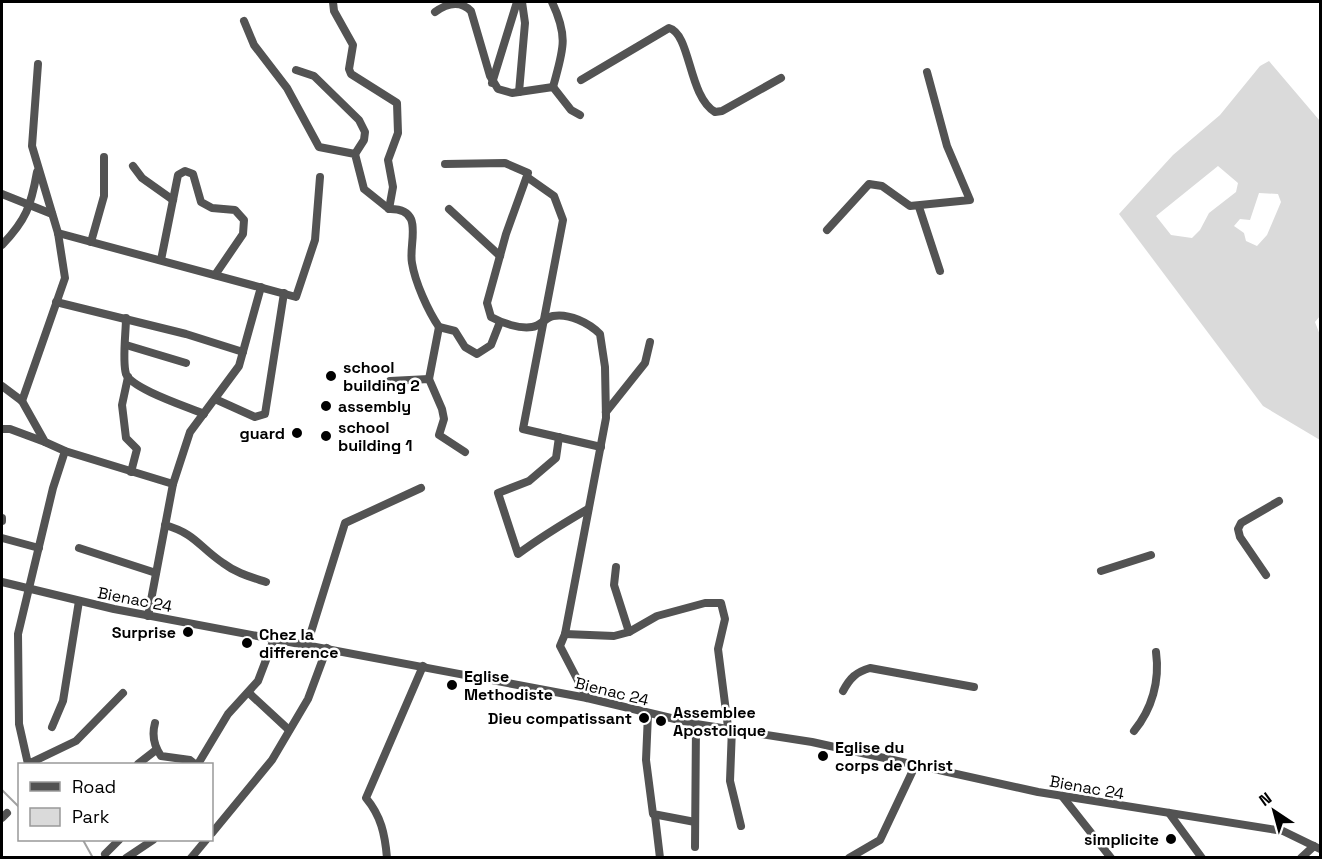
<svg xmlns="http://www.w3.org/2000/svg" width="1322" height="859" viewBox="0 0 1322 859" font-family="'Space Grotesk',sans-serif">
<style>
.green{fill:#dadada;fill-rule:evenodd}
.lines{fill:none;stroke-linecap:round;stroke-linejoin:round}
.stream{stroke:#a1a1a1;stroke-width:2}
.minor{stroke:#535353;stroke-width:8}
.poi-dot{fill:#000;stroke:#fff;stroke-width:2}
.labels{text-anchor:middle;stroke-width:5;stroke-linejoin:round;paint-order:stroke}
.poi-label{font-size:16px;font-weight:bold;fill:#000;stroke:#fff;text-anchor:start}
.street-label{font-size:16px;fill:#000;stroke:#fff}
</style>
<rect width="100%" height="100%" fill="#fff"/>
<path class="green" d="M1269,61L1320,121V316L1315,322L1320,335V440L1263,406L1119,214L1173,155L1220,115L1260,66ZM1218,166L1238,183L1236,192L1209,213L1200,230L1192,238L1171,235L1156,216ZM1259,193L1278,194L1281,202L1267,235L1257,246L1246,241L1244,233L1234,226L1240,219L1250,220Z"/>
<g class="lines">
<g class="stream">
<path d="M2,790L20,808"/>
<path d="M83,840L93,858"/>
</g>
<g class="minor">
<path d="M333,2L334,11L353,45L349,69L351,74L397,103L398,133L388,160L393,187L389,209"/>
<path d="M552,2C569,38 563,50 553,87"/>
<path d="M435,12C446,4 460,0 471,11L490,76L498,89L512,93L553,87L571,110L580,115"/>
<path d="M244,21L254,45L287,88L319,147L355,154L364,189L389,209C426,208 408,243 412,263C415,282 428,311 439,327L455,331L465,347L477,354L491,345L500,322"/>
<path d="M296,70L314,76L359,120L365,132L364,140L355,154"/>
<path d="M581,80L669,28C691,34 688,96 715,112L722,111L781,78"/>
<path d="M492,83L517,2"/>
<path d="M519,92L525,23L522,2"/>
<path d="M445,164L505,163L528,173L506,234L487,303L491,317C502,323 519,329 532,327C540,326 545,318 553,316C569,313 589,323 600,334L605,367L606,418L565,634L560,646L587,698"/>
<path d="M133,166L142,178L173,200"/>
<path d="M527,177L554,196L563,220L523,429L601,447"/>
<path d="M2,194L52,214"/>
<path d="M919,207L940,271"/>
<path d="M449,209L500,256"/>
<path d="M827,230L869,184L882,186L910,206L970,200L947,146L927,72"/>
<path d="M58,233L296,297L315,240L320,177"/>
<path d="M91,242L104,196V157"/>
<path d="M2,245C26,220 31,206 37,172"/>
<path d="M161,260L178,175L185,171L193,174L201,202L212,208L235,210L244,220L243,234L215,275"/>
<path d="M56,302L186,334L243,352"/>
<path d="M126,318C126,332 122,361 126,374C132,389 188,407 204,414"/>
<path d="M126,345L186,363"/>
<path d="M128,377L122,405L126,438L137,449L131,472"/>
<path d="M429,379L439,327"/>
<path d="M390,381L429,379L442,409L444,419L439,435L465,452"/>
<path d="M2,386L22,401L45,442L65,451L173,484"/>
<path d="M215,399L255,417L265,414L284,293"/>
<path d="M22,401L65,278L58,233L32,146L38,64"/>
<path d="M606,412L645,363L650,342"/>
<path d="M2,429H10L45,442"/>
<path d="M559,437L556,458L529,481L498,493L518,554C541,537 564,523 588,509"/>
<path d="M65,451L53,488L18,634L19,724L28,764L76,741L123,693"/>
<path d="M2,521V518"/>
<path d="M165,525C196,534 198,546 223,563C236,573 251,577 266,582"/>
<path d="M2,538L39,548"/>
<path d="M79,548L156,573"/>
<path d="M616,567L614,585L629,632"/>
<path d="M1101,571L1151,555"/>
<path d="M1266,575L1240,537L1238,529L1241,523L1279,501"/>
<path d="M2,582L114,609L587,698L696,724L812,742L1038,792L1283,831L1320,849"/>
<path d="M148,616L173,484L190,432L239,366L261,287"/>
<path d="M565,634L614,636L629,632L657,616L705,603H721L725,619L718,649L728,727"/>
<path d="M307,645L345,523L421,488"/>
<path d="M843,691C850,678 856,672 870,668L974,687"/>
<path d="M249,693L289,730"/>
<path d="M648,714L646,760L653,814L695,822"/>
<path d="M155,723C152,734 154,746 161,756L190,760L195,764"/>
<path d="M52,727L63,701L79,601"/>
<path d="M732,728L730,781L741,826"/>
<path d="M1134,731C1152,709 1160,681 1156,652"/>
<path d="M138,764L156,750"/>
<path d="M198,764L228,714L258,681L274,639"/>
<path d="M1062,796L1111,858"/>
<path d="M1169,813L1202,858"/>
<path d="M655,816L660,858"/>
<path d="M2,818L7,813"/>
<path d="M212,833L272,760L308,699L327,648"/>
<path d="M695,847L696,724"/>
<path d="M105,854L119,840"/>
<path d="M126,858L153,840"/>
<path d="M191,858L206,840"/>
<path d="M387,858C385,834 381,816 366,798L423,666"/>
<path d="M849,858L880,840L915,766"/>
<path d="M1301,858L1314,846"/>
</g>
</g>
<g class="poi-dot">
<circle cx="331" cy="376" r="6"/>
<circle cx="326" cy="406" r="6"/>
<circle cx="297" cy="433" r="6"/>
<circle cx="326" cy="436" r="6"/>
<circle cx="188" cy="632" r="6"/>
<circle cx="247" cy="643" r="6"/>
<circle cx="452" cy="685" r="6"/>
<circle cx="644" cy="718" r="6"/>
<circle cx="661" cy="721" r="6"/>
<circle cx="823" cy="756" r="6"/>
<circle cx="1171" cy="839" r="6"/>
</g>
<g class="labels">
<g class="poi-label">
<text x="343" y="373">school<tspan x="343" dy="18">building 2</tspan></text>
<text x="338" y="412">assembly</text>
<text x="338" y="433">school<tspan x="338" dy="18">building 1</tspan></text>
<text x="285" y="439" text-anchor="end">guard</text>
<text x="176" y="638" text-anchor="end">Surprise</text>
<text x="259" y="640">Chez la<tspan x="259" dy="18">difference</tspan></text>
<text x="464" y="682">Eglise<tspan x="464" dy="18">Methodiste</tspan></text>
<text x="673" y="718">Assemblee<tspan x="673" dy="18">Apostolique</tspan></text>
<text x="632" y="724" text-anchor="end">Dieu compatissant</text>
<text x="835" y="753">Eglise du<tspan x="835" dy="18">corps de Christ</tspan></text>
<text x="1159" y="845" text-anchor="end">simplicite</text>
</g>
<g class="street-label">
<text transform="translate(135 599) rotate(11)" y="6">Bienac 24</text>
<text transform="translate(612 691) rotate(14)" y="6">Bienac 24</text>
<text transform="translate(1087 787) rotate(10)" y="6">Bienac 24</text>
</g>
</g>
<rect width="1322" height="859" fill="none" stroke="#000000" stroke-width="6"/>
<rect x="18" y="763" width="195" height="78" fill="#ffffff" stroke="#999999" stroke-width="1.5"/>
<rect x="30" y="782" width="30" height="9" fill="#535353" stroke="#999999" stroke-width="1.5"/>
<text x="72" y="793" font-size="18" fill="#000000">Road</text>
<rect x="30" y="808" width="30" height="18" fill="#dadada" stroke="#999999" stroke-width="1.5"/>
<text x="72" y="823" font-size="18" fill="#000000">Park</text>
<g transform="translate(1274 811) rotate(324)" stroke="#ffffff" stroke-width="4.5" paint-order="stroke">
<path d="M0-4.5L10 22L0 15L-10 22Z" fill="#000000"/>
<text y="-9" font-size="16" font-weight="bold" text-anchor="middle" fill="#000000">N</text>
</g>
</svg>
